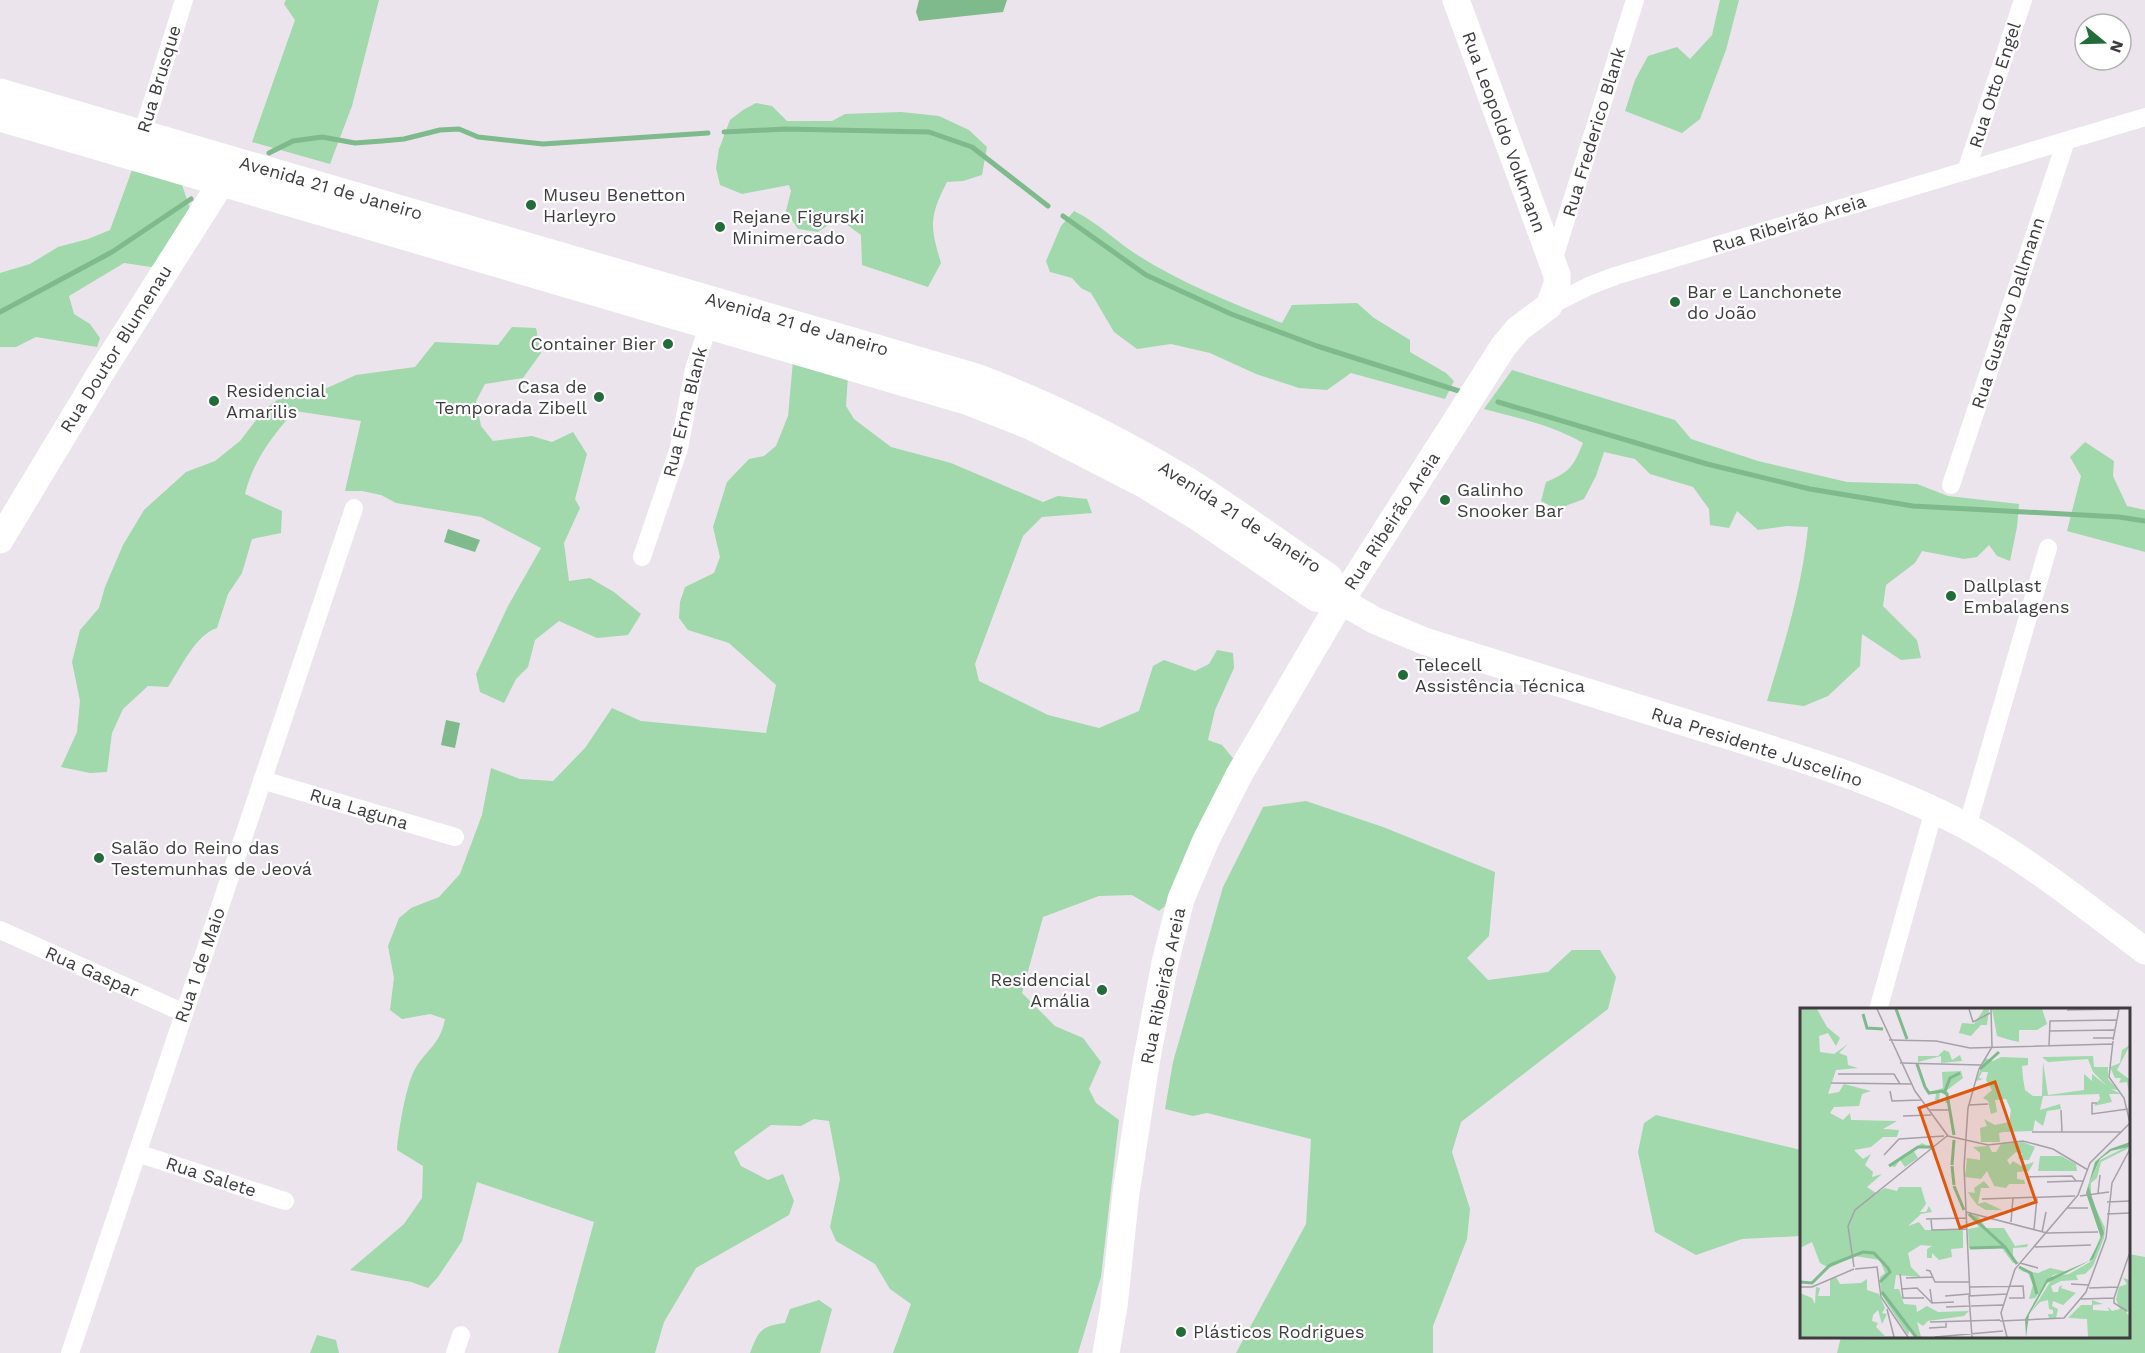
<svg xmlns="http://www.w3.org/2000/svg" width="2145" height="1353" viewBox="0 0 2145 1353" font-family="'Work Sans',sans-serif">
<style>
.green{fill:#a1d8ac}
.water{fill:#7eba8b}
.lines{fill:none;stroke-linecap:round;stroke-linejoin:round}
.stream{stroke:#7eba8b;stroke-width:5}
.street{stroke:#fff;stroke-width:18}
.secondary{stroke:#fff;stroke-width:27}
.poi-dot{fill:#226c3a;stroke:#fff;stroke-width:2}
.labels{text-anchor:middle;stroke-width:4.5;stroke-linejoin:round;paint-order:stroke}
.street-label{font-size:18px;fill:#3e3c3f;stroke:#fff}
.poi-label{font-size:18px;fill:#3e3c3f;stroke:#fff;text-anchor:start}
.inset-river{fill:none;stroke:#7eba8b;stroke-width:3}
.inset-road{fill:none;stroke:#a6a1a7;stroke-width:1.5}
.view{fill:#e0580f;fill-opacity:0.15;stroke:#e0580f;stroke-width:3}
.inset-edge{fill:none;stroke:#3e3c3f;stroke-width:3}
</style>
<rect width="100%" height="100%" fill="#ebe4ed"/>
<g class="green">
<path d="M286,0H379L352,106L330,164L252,142L295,20L284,4Z"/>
<path d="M1720,0H1739L1726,50L1700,119L1682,133L1625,111L1635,80L1648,56L1677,47L1690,59L1712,35Z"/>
<path d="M756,103L772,106L787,121H832L845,114L901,112L939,116L969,130L987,147L982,175L963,181L947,182C929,217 930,226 941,263L928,287L862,265L861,235L838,218L818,232L798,229L786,211L791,191L789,185L742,194L720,185L716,168L719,149L730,120L743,110Z"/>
<path d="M132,170L182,185L192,214L165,258L151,267L124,263L69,296L74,314L90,324L100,338L97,347L36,337L16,347H0V273L30,264L58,247L88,239L110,230Z"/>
<path d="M1074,211C1099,223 1116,242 1139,256C1183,284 1234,304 1282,323L1292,305L1357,303L1374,318L1410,340V352L1446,373L1454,381L1445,399L1351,373L1327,390L1299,388L1256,374L1210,353L1171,344L1137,349L1114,332L1091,293L1081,288L1072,278L1050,272L1046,261L1061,226Z"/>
<path d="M512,327L536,328L541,353L523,378L485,384L476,401L481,426L493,441L532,436L552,442L573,432L587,454L575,499L580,508L564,543L569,581L590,578L614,592L641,614L628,635L597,638L559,621L535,640L528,667L516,679L504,703L480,692L476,674L508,606L541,548L481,517L396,503L381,495L362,491H345L361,421L295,411C273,434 252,463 245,494L282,511L281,533L252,539L242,573L228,594L217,628C195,635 181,668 168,687L148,686L123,709L112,733L107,772L90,773L61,767L77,732L80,701L72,662L80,630L99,608L105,587L123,545L144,510L186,472L215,461L240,441L264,410L284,395L327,388L356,375L415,367L435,342L498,345Z"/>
<path d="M793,361L848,376L846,406L854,419L891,447L951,463L1043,502L1058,496L1087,499L1092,513L1042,517L1023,536L975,664L979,681L1048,715L1099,728L1139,711L1153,666L1164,660L1195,671L1209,664L1217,650L1233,653L1234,668L1215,710L1208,740L1222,745L1237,763L1194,835L1165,906L1159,911L1132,895L1099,896L1043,917L1022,993L1055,1026L1083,1038L1101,1062L1089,1089L1096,1103L1119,1120L1101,1277L1078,1353H893L911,1304L890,1289L875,1264L836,1241L830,1227L840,1179L829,1121L814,1119L801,1126L771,1125L734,1152L741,1166L768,1180L783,1174L794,1201L789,1215L696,1268L664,1322L655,1353H558L594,1222L477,1182L462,1241L438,1277L428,1288L411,1282L350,1270L404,1224L422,1198L423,1166L397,1150C398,1133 406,1086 414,1071C425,1050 440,1046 445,1019L430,1014L402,1019L390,1010L394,978L388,946L399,918L411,908L439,897L460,874L482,815L491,768L520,779L553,781L585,748L612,708L641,721L766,733L776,685L729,643L688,630L679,618L680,602L685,587L714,573L720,557L713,527L727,482L749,459L764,456L776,446L788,416Z"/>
<path d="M1512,370L1675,420L1691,439L1758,461L1847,482L1917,484L1948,496L2019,504L2017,527L2010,561L1997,556L1989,545L1977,557L1964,559L1922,551L1915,563L1886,585L1883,606L1917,640L1921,658L1901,660L1862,634L1860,666L1828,696L1804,706L1767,701C1785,642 1802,588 1808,527L1787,526L1758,530L1737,511L1729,528L1710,525L1709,509L1693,487L1650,474L1635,459L1604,452L1596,476L1584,499L1557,509L1541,501L1546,482C1570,472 1573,467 1583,443C1552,425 1518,418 1484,409Z"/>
<path d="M2085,442L2114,461L2113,476L2127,506L2145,510V552L2067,531L2081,476L2070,457Z"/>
<path d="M1306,801L1383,827L1495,872L1489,936L1467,958L1488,980L1548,972L1572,950H1600L1616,977L1608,1009L1461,1122L1452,1152L1470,1209L1467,1239L1433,1326V1353H1236L1306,1224L1311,1139L1207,1113L1193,1116L1165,1109L1173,1062L1223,887L1263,807Z"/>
<path d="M1656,1115L1801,1150V1236L1742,1239L1696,1255L1655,1232L1638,1152L1644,1123Z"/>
<path d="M2129,1254L2145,1257V1353H1837L1841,1337L2128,1336Z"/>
<path d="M819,1300L832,1309L820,1353H750C759,1331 760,1326 785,1323L790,1309Z"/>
<path d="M317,1335L336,1340L339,1353H310Z"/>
</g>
<g class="water">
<path d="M919,0H1007L1003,12L919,21L916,12Z"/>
<path d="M448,529L480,540L475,552L444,542Z"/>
<path d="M446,720L460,723L455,748L441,745Z"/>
</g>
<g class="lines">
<g class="stream">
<path d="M724,132L785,129L929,132L972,147L1048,206"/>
<path d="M269,153L293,141L322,137L355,143L382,141L404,139L440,130L459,129L478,137L543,144L708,133"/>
<path d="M1063,216L1146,275L1231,314L1317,346L1459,391"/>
<path d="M0,312L112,252L191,199"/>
<path d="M1498,402L1707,464L1810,489L1913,506L2119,517L2145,521"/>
</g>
<g class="street">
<path d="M139,144L184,0"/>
<path d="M1966,171L2023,0"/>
<path d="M1552,264L1635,0"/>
<path d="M1549,306L1589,286L1615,276L2145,117"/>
<path d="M1951,485L2066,141"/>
<path d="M642,557L679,448L694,369L711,317"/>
<path d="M262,780L455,837"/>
<path d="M1967,827L2048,548"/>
<path d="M0,930L184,1013"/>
<path d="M1878,1010L1934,810"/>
<path d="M137,1153L285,1201"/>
<path d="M70,1353L354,508"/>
<path d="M455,1353L461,1335"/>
</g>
<g class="secondary">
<path d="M0,92L976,377C1049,404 1118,439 1185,479C1234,510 1281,544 1329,577L1341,601"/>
<path d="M0,118L966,401L1030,426L1143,484L1199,518L1316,598L1341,601L1374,620L1424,641C1518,671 1612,700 1706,729C1795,756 1884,783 1966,826C2030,861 2087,907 2145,951"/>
<path d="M0,540L100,374L230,169"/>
<path d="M1106,1353L1114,1306L1126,1193L1146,1063L1165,963L1181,899L1206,840L1239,775L1341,601L1503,347L1518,329L1549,306L1557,284V275L1456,0"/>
</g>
</g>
<g class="poi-dot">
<circle cx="531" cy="205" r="6"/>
<circle cx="720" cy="227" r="6"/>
<circle cx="1675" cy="302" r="6"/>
<circle cx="668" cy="344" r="6"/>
<circle cx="599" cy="397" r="6"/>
<circle cx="214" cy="401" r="6"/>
<circle cx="1445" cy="500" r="6"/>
<circle cx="1951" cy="596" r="6"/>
<circle cx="1403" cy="675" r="6"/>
<circle cx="99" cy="858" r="6"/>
<circle cx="1102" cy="990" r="6"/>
<circle cx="1181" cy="1332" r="6"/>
</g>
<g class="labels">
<g class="street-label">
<text transform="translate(159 79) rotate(-73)" y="6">Rua Brusque</text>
<text transform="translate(1995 85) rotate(-72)" y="6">Rua Otto Engel</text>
<text transform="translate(1504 132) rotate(70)" y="6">Rua Leopoldo Volkmann</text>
<text transform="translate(1594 132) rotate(-73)" y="6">Rua Frederico Blank</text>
<text transform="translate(331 188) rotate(16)" y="6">Avenida 21 de Janeiro</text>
<text transform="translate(1789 224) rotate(-17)" y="6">Rua Ribeirão Areia</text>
<text transform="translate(2008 313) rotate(-72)" y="6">Rua Gustavo Dallmann</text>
<text transform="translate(797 324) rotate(16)" y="6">Avenida 21 de Janeiro</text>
<text transform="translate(116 349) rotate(-58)" y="6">Rua Doutor Blumenau</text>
<text transform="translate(685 412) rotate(-76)" y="6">Rua Erna Blank</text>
<text transform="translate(1240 517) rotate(33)" y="6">Avenida 21 de Janeiro</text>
<text transform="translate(1392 521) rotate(-57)" y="6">Rua Ribeirão Areia</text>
<text transform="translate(1757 747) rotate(18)" y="6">Rua Presidente Juscelino</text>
<text transform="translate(359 809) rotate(17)" y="6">Rua Laguna</text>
<text transform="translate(200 965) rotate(-71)" y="6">Rua 1 de Maio</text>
<text transform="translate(92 972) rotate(24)" y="6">Rua Gaspar</text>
<text transform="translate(1163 986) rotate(-78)" y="6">Rua Ribeirão Areia</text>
<text transform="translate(211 1177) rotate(18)" y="6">Rua Salete</text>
</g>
<g class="poi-label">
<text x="543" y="201">Museu Benetton<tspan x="543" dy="21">Harleyro</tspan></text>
<text x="732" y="223">Rejane Figurski<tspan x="732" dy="21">Minimercado</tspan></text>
<text x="1687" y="298">Bar e Lanchonete<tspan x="1687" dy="21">do João</tspan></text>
<text x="656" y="350" text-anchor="end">Container Bier</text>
<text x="587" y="393" text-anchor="end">Casa de<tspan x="587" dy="21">Temporada Zibell</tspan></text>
<text x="226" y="397">Residencial<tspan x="226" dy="21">Amarilis</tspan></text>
<text x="1457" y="496">Galinho<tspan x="1457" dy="21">Snooker Bar</tspan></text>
<text x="1963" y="592">Dallplast<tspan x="1963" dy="21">Embalagens</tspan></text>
<text x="1415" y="671">Telecell<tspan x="1415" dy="21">Assistência Técnica</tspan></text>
<text x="111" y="854">Salão do Reino das<tspan x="111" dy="21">Testemunhas de Jeová</tspan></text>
<text x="1090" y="986" text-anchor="end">Residencial<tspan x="1090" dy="21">Amália</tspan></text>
<text x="1193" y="1338">Plásticos Rodrigues</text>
</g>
</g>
<g transform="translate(1800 1008)">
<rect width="330" height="330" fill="#ebe4ed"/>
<path d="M0,1H17L27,19L40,30L36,38L28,25L19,28L20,44L34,46L48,36L39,45L47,48L48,57L58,60L36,62L28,86L39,84L44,76L71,83L62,86L59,98L34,99L30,105L43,112L50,105L51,112L97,113L83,121L99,122L97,129H83L71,139L54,142L63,151L71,146L65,157L73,164L72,169L82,166L67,179L76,185L85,180L97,183L99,179H121L126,196L120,204H126L129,198L132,204L121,206L108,218L119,214L125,222H163V240L151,241L152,249L139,252L132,245V250H127V241L132,238L121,237L108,245L111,259L121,269L96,267L94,281H99L104,296L116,297L117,304L127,298L138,304L169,303L164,308L128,313L123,318L117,314L121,329H115L110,322L108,327L81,286L80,269L85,265L80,252L55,248L29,260L20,255L12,234L0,240ZM184,1H189L187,17H181L171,28L159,25L162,15L174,16ZM192,1H242L247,16L237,22H219V34L210,32L197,28ZM330,37L317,62L329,71L330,89L327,74L319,75L321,70H315L310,59L320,55L322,42ZM144,42L149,44L152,52L160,47L162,53L141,55V48L118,54V48H138ZM293,48L294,59H308V71L318,82L311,81L321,86H309L312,94L294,98L300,91L299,86L243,88L240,102L260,96L261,101L247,103L243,118L235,112L233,123L204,124L199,125L200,134H181L180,120L187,118L184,111L195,117L209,114L211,102L206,91L195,92L197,104L191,106L188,93L183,90L192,82L186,72L188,64H182L179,70L183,71L176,73L185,50L193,53L201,49L228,50V57L222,58L223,70L225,82L233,88H242L243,54L248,87L284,82V66L292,73V66L307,78L293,64L288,51L248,54L242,49ZM161,63L163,70L147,82L150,95H145L147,88L140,84L139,92H135L136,86L128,85L143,80L142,64ZM223,134L235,139L229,152H220L218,149L223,146L216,144L207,152L210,157L213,153L221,158L234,154L229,163L217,164V171L224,172L225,176H209L206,180L194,178L187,163L181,171L165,169L167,150L180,152V145L173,139L189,138L192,144H196L201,136ZM122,135L126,137L113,142L118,150L105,159L100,152L95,159L90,158ZM330,137L327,141L301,154L297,170L291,175V190L305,220L304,230L293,258L285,266L276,267L278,272L261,273L251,278L253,284H258L259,279L262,277L261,280L276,285L263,297L253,293L252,298L258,301L256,310L249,311L248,306H253V302L249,301L248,292L240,294L231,304L254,268L269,266L290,254L303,222L288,185V177L300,152ZM240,148H261L276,156L277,163H238ZM184,173L190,180H181L178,196L185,194L202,202H186L177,197L171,189L168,184L175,185L174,180ZM167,206L178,208L186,220H204L215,238L228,236L227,239L213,240V250L219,255H213L201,239L169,240L168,221L179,219ZM250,260L268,264L253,267L235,290L229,291L233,277L228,265L218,262L238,265ZM36,269L40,276L61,275L67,271V282L79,286L85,300L82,305L87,306L82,316L78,302L73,307L72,313L78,315L76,319L85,328L0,329V285L12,290L15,296L16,279L20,280L18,288H30V271ZM323,270L330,272V302L326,305L330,308V329H288L287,311L268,310L281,297H292V292L303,296L293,297V302L309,303L308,299L312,303L320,301L316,291L319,279L327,276Z" fill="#a1d8ac"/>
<path d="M330,134L328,139L311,143L300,151L288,177L304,225L293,251L247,275L229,307L226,329L225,311L247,271L289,253L301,230L286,185L295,154L310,141Z" fill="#7eba8b"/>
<path class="inset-river" d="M96,1L107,31M63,6L67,20L83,21M117,56L125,79M180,61L199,44M125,79L129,85L142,83L147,86L154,127M145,83L150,70L160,65M152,157L154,132M89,158L118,139H131M152,158L154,177M154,178L164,202M169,206L205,239L217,256M170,240L204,239M219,259L231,265L237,286M0,274L12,275L30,257L63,244L74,245L88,260L90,264L80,274M82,284L116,329"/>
<path class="inset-road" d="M77,1L115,83L148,128L188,137L223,133L253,141L288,162M169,1L173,14L190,5M267,2L319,1M249,23L314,22M293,30H313M89,32L136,33L170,40L312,36M313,32L319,1M249,38L250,13L316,12M100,55L181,57M38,66H94L100,76M31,75L112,76M90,83L92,93L121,92M297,95H292V106L328,101M169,97L188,96M129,102H150M261,102L262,124M103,108L131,107M232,124H322M84,147L99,131L144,128M226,169L272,168L276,173H284M247,174L276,173M298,185L300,167M278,187L290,155L330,115L324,90L309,69L313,33M280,188L309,184M182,191L275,188M307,194L330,193M267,200H288M166,204L247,225L298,224M307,206L330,205M126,211L167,210M131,211L132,222L167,221M211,214L213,190M234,221L237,190M242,224L246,204M235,239L291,237M0,255V276M220,255L238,260M54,259L48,218L55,202L147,128M55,261L77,259L81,289L108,329M126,262L130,263L135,274H170M100,266L103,290H124M106,270L133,269M271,276L289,277M0,279H12L54,261M170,279L223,278L224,290H209M289,280L318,279M101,281L117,280L132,295M130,281L132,295L154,294M145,288L169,286M170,288L164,159L168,100L179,61L192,39L191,1M314,290L330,244M281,291L314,290V295L327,303M171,298L203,297M146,299L169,298M87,301L94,329M200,313L264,310L286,284L306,230L312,175L330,141M130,314L200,312M129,320L146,319V313M135,329L203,323M172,329L169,288L207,286M207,329L201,305L215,261L278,187"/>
<path class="view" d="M195,74L236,194L160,220L119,100Z"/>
<rect width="330" height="330" class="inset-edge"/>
</g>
<g transform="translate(2103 42) rotate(109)"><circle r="28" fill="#ffffff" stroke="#b2b1b2" stroke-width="1.5"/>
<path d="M0-4.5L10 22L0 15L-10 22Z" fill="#226c3a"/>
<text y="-9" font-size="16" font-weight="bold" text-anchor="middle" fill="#3e3c3f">N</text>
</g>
</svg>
